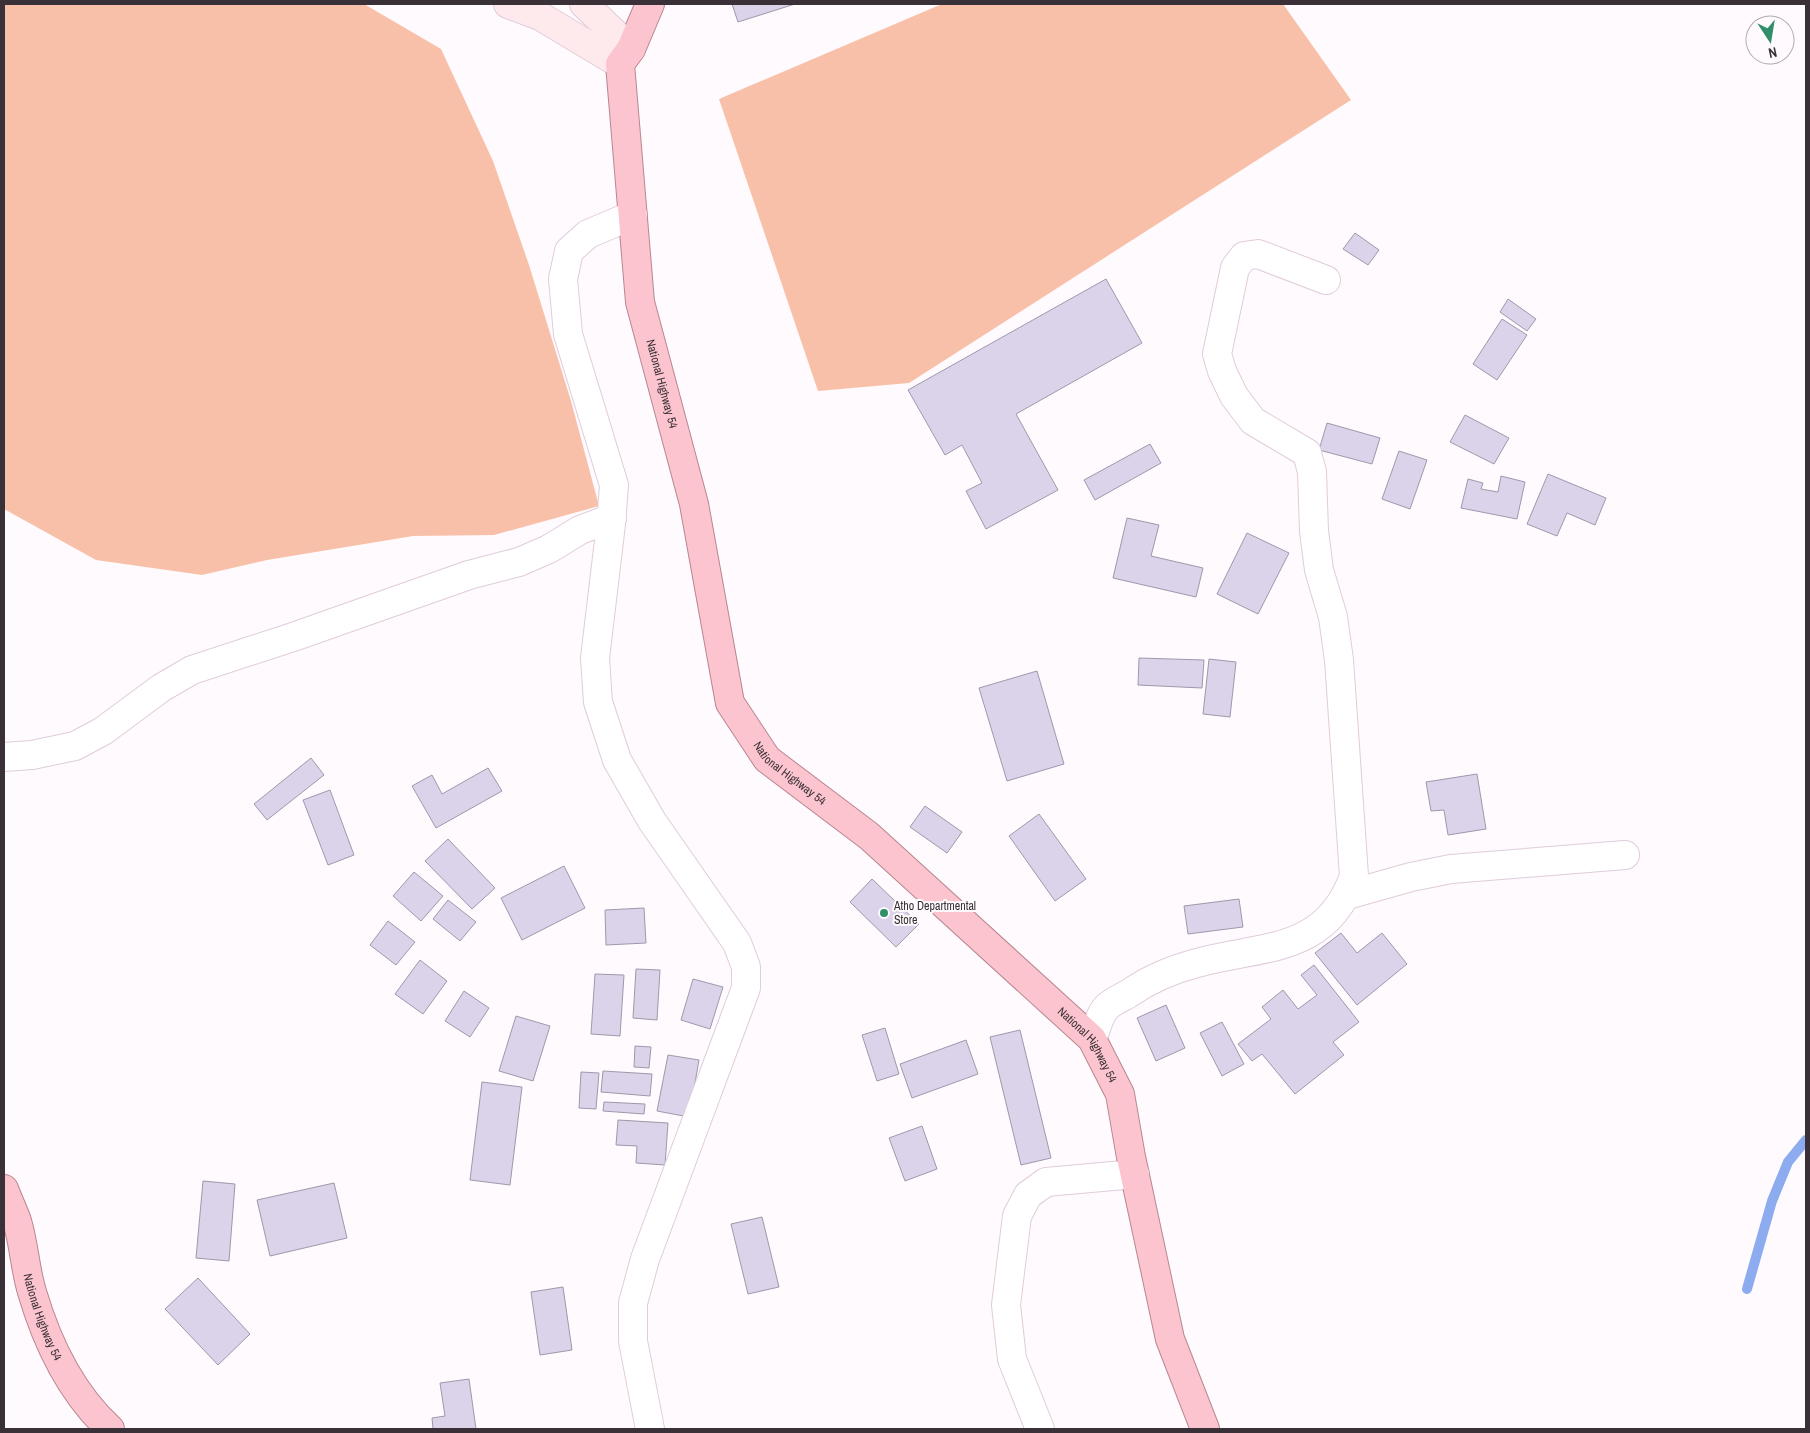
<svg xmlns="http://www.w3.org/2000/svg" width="1810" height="1433" viewBox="0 0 1810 1433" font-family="'Archivo Narrow',sans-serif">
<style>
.green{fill:#f9c0a9}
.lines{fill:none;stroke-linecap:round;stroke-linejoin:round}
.stream{stroke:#8dacef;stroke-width:10}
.building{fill:#dad3e9;stroke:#9e98ac}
.minor-casing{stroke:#e0ccdb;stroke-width:30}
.tertiary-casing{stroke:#e0ccdb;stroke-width:30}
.secondary-casing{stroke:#e0ccdb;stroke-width:30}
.trunk-casing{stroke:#b78791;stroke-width:30}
.minor{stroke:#fff;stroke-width:28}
.tertiary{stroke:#fff;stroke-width:28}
.secondary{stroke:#fee9ec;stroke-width:28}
.trunk{stroke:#fcc4ce;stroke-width:28}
.poi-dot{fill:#308f68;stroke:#fefafd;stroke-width:2}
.labels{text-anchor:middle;stroke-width:4;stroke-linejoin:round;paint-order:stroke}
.street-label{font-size:12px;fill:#393137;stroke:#fefafd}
.poi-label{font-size:12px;fill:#393137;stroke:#fefafd;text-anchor:start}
</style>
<rect width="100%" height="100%" fill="#fefafd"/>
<g class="green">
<path d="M4,4H364L441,49L493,161L529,265L571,401L599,506L494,535L413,536L267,560L202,575L96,560L4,509Z"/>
<path d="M942,4H1283L1351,100L909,383L818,391L719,99Z"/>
</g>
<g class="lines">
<path class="stream" d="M1747,1289L1772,1201L1788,1162L1806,1140"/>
</g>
<g class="building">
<path d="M732,4H795L738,22Z"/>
<path d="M1355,233L1379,250L1368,265L1343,249Z"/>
<path d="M1106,279L1142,343L1016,414L1058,490L986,529L966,491L982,483L962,445L945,455L908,390Z"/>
<path d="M1508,299L1536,319L1527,331L1500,312Z"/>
<path d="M1502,319L1527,335L1497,380L1473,364Z"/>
<path d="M1465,415L1509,438L1494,464L1450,442Z"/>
<path d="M1327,423L1380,438L1372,464L1319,450Z"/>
<path d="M1150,444L1161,463L1095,500L1084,480Z"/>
<path d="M1399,451L1427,460L1410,509L1382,499Z"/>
<path d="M1548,474L1606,498L1595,525L1567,513L1557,536L1527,524Z"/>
<path d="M1501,476L1525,482L1517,519L1461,508L1468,479L1483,483L1481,489L1498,492Z"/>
<path d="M1127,518L1159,525L1151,556L1203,568L1196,597L1113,578Z"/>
<path d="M1247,533L1289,553L1258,614L1217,594Z"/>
<path d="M1139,658L1204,660L1202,688L1138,685Z"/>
<path d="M1209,659L1236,662L1230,717L1203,714Z"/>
<path d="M1037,671L1064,764L1007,781L979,688Z"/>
<path d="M311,758L324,775L267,820L254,804Z"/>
<path d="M488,768L502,791L436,828L412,786L432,775L442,794Z"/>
<path d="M1477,774L1486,829L1448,835L1444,810L1431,811L1426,782Z"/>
<path d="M330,790L354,855L328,865L303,800Z"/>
<path d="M925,806L962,832L947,853L910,827Z"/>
<path d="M1039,814L1086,879L1055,901L1009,836Z"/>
<path d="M448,839L495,888L472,909L425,861Z"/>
<path d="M564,866L585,908L522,940L501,898Z"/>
<path d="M414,872L443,896L421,921L393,896Z"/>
<path d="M872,879L919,924L896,947L850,902Z"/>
<path d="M1239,899L1243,927L1188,934L1184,906Z"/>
<path d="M448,900L476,922L460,941L433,919Z"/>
<path d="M644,908L646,943L606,945L605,910Z"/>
<path d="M388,921L415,942L396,965L370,945Z"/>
<path d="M1341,933L1357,953L1382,933L1407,964L1357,1005L1315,953Z"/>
<path d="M420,960L447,981L423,1014L395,994Z"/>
<path d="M1314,965L1359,1022L1333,1042L1344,1055L1295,1094L1262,1054L1252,1061L1238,1044L1271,1019L1262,1007L1283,990L1298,1009L1317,995L1301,975Z"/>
<path d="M636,969L660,970L657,1020L633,1018Z"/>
<path d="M595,974L624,975L620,1036L591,1034Z"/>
<path d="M693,979L723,987L710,1029L681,1020Z"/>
<path d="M464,991L489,1008L470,1037L445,1021Z"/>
<path d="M1166,1005L1185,1048L1156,1061L1137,1018Z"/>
<path d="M516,1016L550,1026L533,1081L499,1071Z"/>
<path d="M1222,1022L1244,1064L1222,1076L1200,1033Z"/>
<path d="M885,1028L899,1074L877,1081L862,1035Z"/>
<path d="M1020,1030L1051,1158L1021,1165L990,1037Z"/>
<path d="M966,1040L978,1074L912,1098L900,1064Z"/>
<path d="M635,1046L651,1047L649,1068L634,1067Z"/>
<path d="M668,1055L699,1060L689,1117L657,1111Z"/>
<path d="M603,1071L652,1074L650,1096L601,1092Z"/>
<path d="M581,1072L599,1073L596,1109L579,1108Z"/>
<path d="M482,1082L522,1087L510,1185L470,1180Z"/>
<path d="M604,1102L645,1104L644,1114L603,1111Z"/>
<path d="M618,1120L668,1123L665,1165L636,1163L637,1146L616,1145Z"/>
<path d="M922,1126L937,1169L905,1181L889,1138Z"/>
<path d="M203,1181L235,1184L229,1261L196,1258Z"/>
<path d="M334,1183L347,1238L270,1256L257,1200Z"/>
<path d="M762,1217L779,1287L748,1294L731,1224Z"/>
<path d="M198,1278L250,1334L218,1365L165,1309Z"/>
<path d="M563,1287L572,1350L540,1355L531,1292Z"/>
<path d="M469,1379L476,1429H433L432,1418L445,1416L440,1383Z"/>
</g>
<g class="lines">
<g class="minor-casing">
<g id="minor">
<path d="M1347,895L1411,877L1451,869L1625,855"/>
<path d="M1092,1039C1096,1031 1099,1015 1106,1008C1111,1002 1121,998 1128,994C1148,980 1174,969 1197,963C1263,945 1326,954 1354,876L1339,660L1333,617L1319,570L1314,531L1312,472L1307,453L1253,421L1234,396L1222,371L1217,354L1235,268L1244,256L1258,254L1326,280"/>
<path d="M1040,1429L1012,1359L1006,1305L1017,1216L1028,1195L1046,1182L1135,1174"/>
</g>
</g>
<g class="tertiary-casing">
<g id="tertiary">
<path d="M633,215L588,234L569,251L563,279L568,334L614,485L611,524L595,658L598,702L617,760L652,821L737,943L746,967V988L645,1259L633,1303V1341L650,1429"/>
<path d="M4,757L32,755L75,746L103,731L161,688L192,670L293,637L469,575L519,562L549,549L580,530L612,518"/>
</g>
</g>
<g class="secondary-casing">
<g id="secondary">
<path d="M508,4L540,16L620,64"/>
<path d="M584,4L631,49"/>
</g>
</g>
<g class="trunk-casing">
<g id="trunk">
<path id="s1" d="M650,4L631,49L620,64L640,302L694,504L730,703L767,759L869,836L1092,1039L1120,1094L1131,1157L1170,1339L1205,1429"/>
<path id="s2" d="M4,1189C8,1200 13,1210 17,1221C24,1244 25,1269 32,1292C47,1343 71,1393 110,1429"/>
</g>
</g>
<use href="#minor" class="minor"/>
<use href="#tertiary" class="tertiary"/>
<use href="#secondary" class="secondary"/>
<use href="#trunk" class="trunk"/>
</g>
<circle class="poi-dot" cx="884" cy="913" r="5"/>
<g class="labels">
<g class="street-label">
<text dy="4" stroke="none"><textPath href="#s1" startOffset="391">National Highway 54</textPath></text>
<text dy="4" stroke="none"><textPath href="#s1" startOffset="811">National Highway 54</textPath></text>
<text dy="4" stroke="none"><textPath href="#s1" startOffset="1216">National Highway 54</textPath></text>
<text dy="4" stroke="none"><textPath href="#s2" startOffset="134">National Highway 54</textPath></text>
</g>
<g class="poi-label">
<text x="894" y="910">Atho Departmental<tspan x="894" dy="14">Store</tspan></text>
</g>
</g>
<rect width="1810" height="1433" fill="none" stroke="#393137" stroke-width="10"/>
<g transform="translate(1770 40) rotate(168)"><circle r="24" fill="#fefafd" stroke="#afaaae"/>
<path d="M0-4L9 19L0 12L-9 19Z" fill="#308f68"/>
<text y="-8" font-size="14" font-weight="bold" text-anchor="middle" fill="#393137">N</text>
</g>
</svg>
